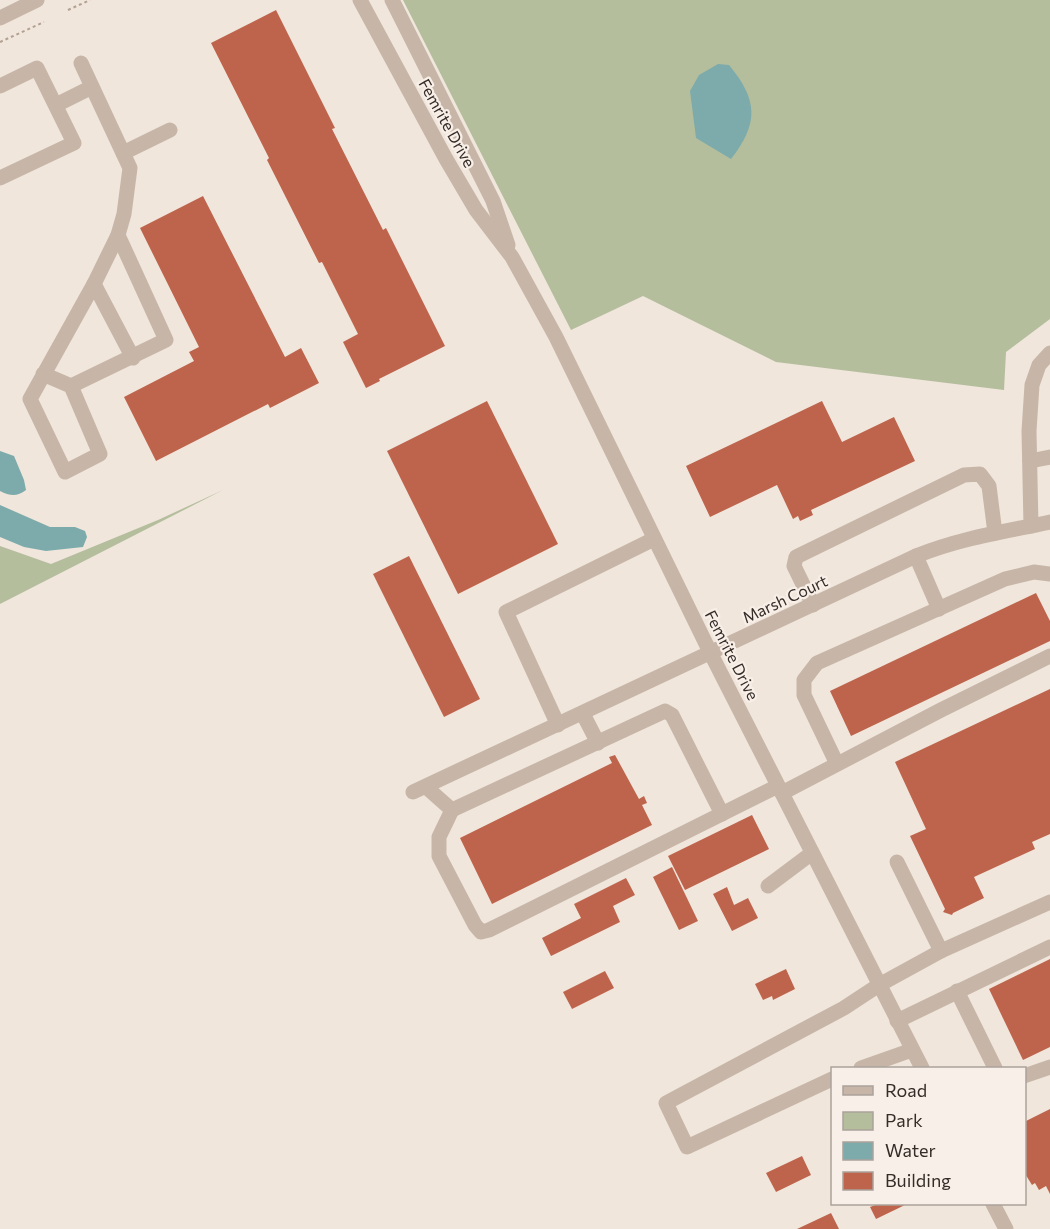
<svg xmlns="http://www.w3.org/2000/svg" width="1050" height="1229" viewBox="0 0 1050 1229" font-family="Commissioner,sans-serif">
<style>
.green{fill:#b4be9d}
.water{fill:#7dabab}
.building{fill:#be644c}
.lines{fill:none;stroke-linecap:round;stroke-linejoin:round}
.path{stroke:#b3a093;stroke-width:2;stroke-dasharray:3 3;stroke-linecap:butt}
.minor{stroke:#c7b6a8;stroke-width:15}
.labels{text-anchor:middle;stroke-width:4.5;stroke-linejoin:round;paint-order:stroke}
.street-label{font-size:16px;fill:#352c28;stroke:#f8f0e8}
</style>
<rect width="100%" height="100%" fill="#f0e6dc"/>
<g class="green">
<path d="M403,0H1050V319L1006,352L1004,390L776,362L643,296L571,330Z"/>
<path d="M223,490L0,604V546L51,564L158,520Z"/>
</g>
<g class="water">
<path d="M718,64L729,65C758,100 759,123 731,159L696,138L690,91L699,75Z"/>
<path d="M0,451L14,456L24,480L26,490C17,497 10,496 0,491Z"/>
<path d="M0,505L50,527H75L85,531L87,537L83,547L46,551L24,547L0,537Z"/>
</g>
<g class="building">
<path d="M276,10L335,128L332,129L383,230L386,228L445,346L379,379L380,381L366,388L343,342L358,334L322,262L319,263L267,160L269,158L211,43Z"/>
<path d="M203,196L285,357L301,348L319,383L270,408L268,404L156,461L124,397L194,361L189,352L199,347L140,228Z"/>
<path d="M487,401L558,544L458,594L387,451Z"/>
<path d="M822,401L842,442L894,417L915,461L811,510L813,515L800,521L798,516L793,519L777,485L710,517L686,466Z"/>
<path d="M409,556L480,699L444,717L373,574Z"/>
<path d="M1036,593L1050,621V641L851,736L830,691Z"/>
<path d="M1050,689V834L1032,842L1035,849L974,877L984,898L953,913L952,915L943,912L945,909L910,836L926,829L895,762Z"/>
<path d="M615,755L639,799L644,796L647,803L642,805L652,825L492,904L460,838L612,763L609,757Z"/>
<path d="M752,815L769,849L685,890L668,856Z"/>
<path d="M672,867L698,921L679,930L653,877Z"/>
<path d="M626,878L635,895L613,906L620,922L551,956L542,938L581,918L574,904Z"/>
<path d="M727,887L734,905L748,898L758,918L732,931L713,894Z"/>
<path d="M1050,959V1047L1023,1060L989,989Z"/>
<path d="M786,969L795,989L773,1000L772,996L763,1000L755,984Z"/>
<path d="M605,971L614,988L572,1009L563,992Z"/>
<path d="M1050,1109V1194L1046,1186L1039,1190L1035,1183L1032,1185L1024,1172V1122Z"/>
<path d="M802,1156L811,1175L776,1192L766,1173Z"/>
<path d="M878,1204H907L876,1219L870,1207Z"/>
<path d="M831,1213L839,1229H797Z"/>
</g>
<g class="lines">
<g class="path">
<path d="M68,10L90,0"/>
<path d="M0,42L44,22"/>
</g>
<g class="minor">
<path d="M360,0L446,159L476,210L512,257L556,337L711,654L922,1068"/>
<path d="M392,0L493,201L508,245"/>
<path d="M0,18L37,0"/>
<path d="M0,86L37,68L74,143L0,178"/>
<path d="M56,105L92,87"/>
<path d="M123,153L170,130"/>
<path d="M94,284L133,358"/>
<path d="M43,374L71,386L100,454L65,472L30,399L94,284L118,235L124,214L130,168L81,63"/>
<path d="M71,386L166,340L118,235"/>
<path d="M1030,461L1050,457"/>
<path d="M1031,526L1029,431L1032,385L1039,365L1050,353"/>
<path d="M916,556L939,609"/>
<path d="M813,605L794,566L796,557L964,475L980,474L989,486L995,533"/>
<path d="M583,714L598,743"/>
<path d="M558,725L506,612L654,539"/>
<path d="M837,764L804,695V680L817,663L1005,579L1034,572L1050,574"/>
<path d="M426,787L452,810L439,837V856L475,925L481,932L489,930L778,786"/>
<path d="M413,792L916,556C961,538 1003,532 1050,522"/>
<path d="M782,793L941,710L1050,656"/>
<path d="M452,810L665,711L672,715L722,814"/>
<path d="M897,862L941,951"/>
<path d="M768,886L812,853"/>
<path d="M957,991L995,1068"/>
<path d="M897,1021L1050,947"/>
<path d="M861,1068L912,1050"/>
<path d="M1024,1076L1050,1067"/>
<path d="M832,1079L687,1147L666,1103L844,1008L879,985L941,951L1050,902"/>
<path d="M993,1204L1006,1229"/>
</g>
</g>
<g class="labels">
<g class="street-label">
<text transform="translate(447 123) rotate(61)" y="6">Femrite Drive</text>
<text transform="translate(785 599) rotate(-25)" y="6">Marsh Court</text>
<text transform="translate(732 655) rotate(63)" y="6">Femrite Drive</text>
</g>
</g>
<rect x="831" y="1067" width="195" height="138" fill="#f8f0e8" stroke="#aaa29b" stroke-width="1.5"/>
<rect x="843" y="1086" width="30" height="9" fill="#c7b6a8" stroke="#aaa29b" stroke-width="1.5"/>
<text x="885" y="1097" font-size="18" fill="#352c28">Road</text>
<rect x="843" y="1112" width="30" height="18" fill="#b4be9d" stroke="#aaa29b" stroke-width="1.5"/>
<text x="885" y="1127" font-size="18" fill="#352c28">Park</text>
<rect x="843" y="1142" width="30" height="18" fill="#7dabab" stroke="#aaa29b" stroke-width="1.5"/>
<text x="885" y="1157" font-size="18" fill="#352c28">Water</text>
<rect x="843" y="1172" width="30" height="18" fill="#be644c" stroke="#aaa29b" stroke-width="1.5"/>
<text x="885" y="1187" font-size="18" fill="#352c28">Building</text>
</svg>
